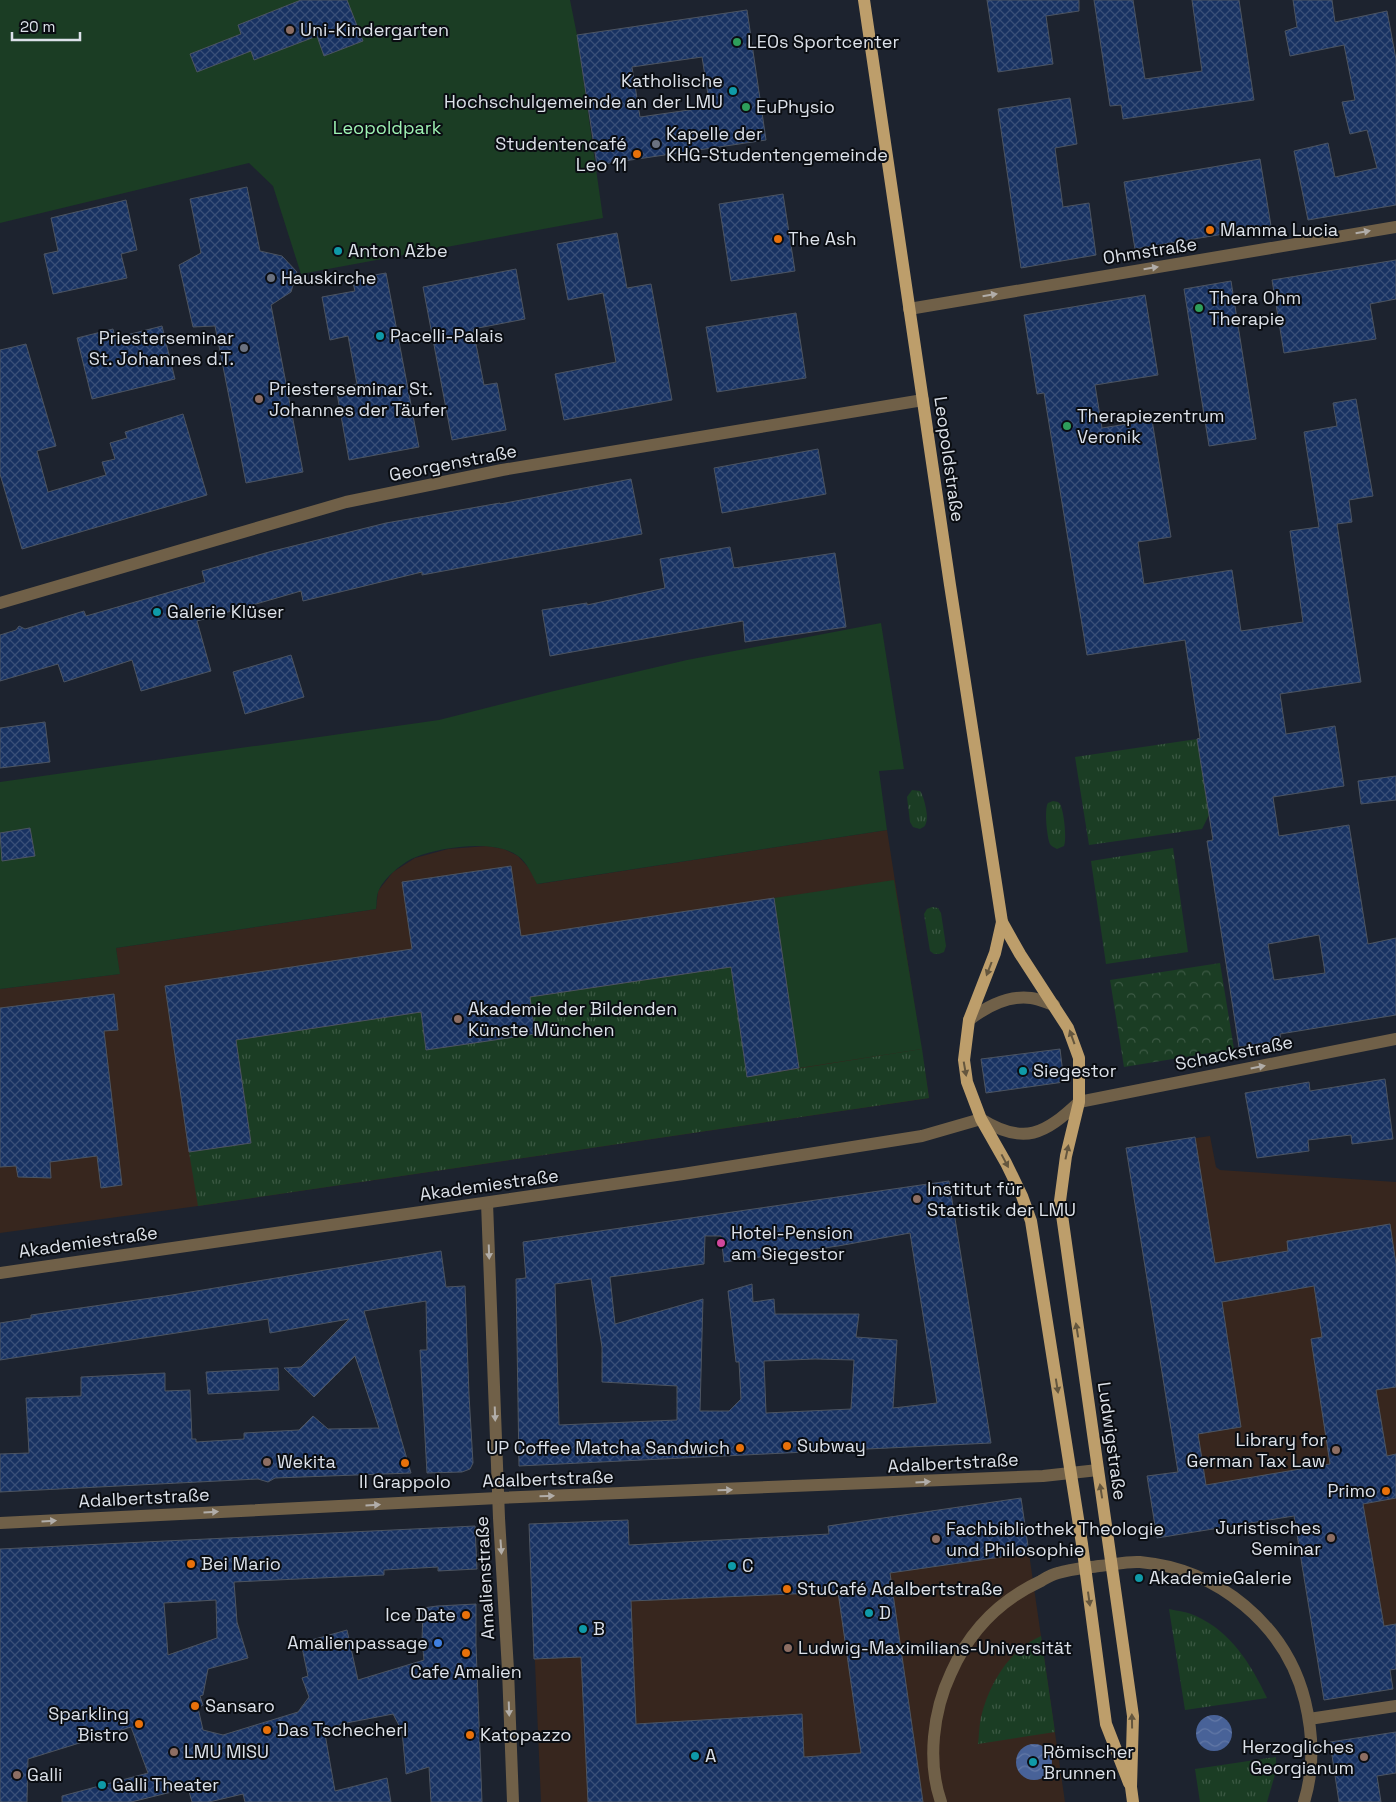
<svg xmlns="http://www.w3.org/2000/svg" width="1396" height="1802" viewBox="0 0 1396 1802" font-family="'Space Grotesk',sans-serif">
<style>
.education{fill:#37261e}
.grass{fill:url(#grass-tufts)}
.forest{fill:url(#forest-crowns)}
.park{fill:#1b3d24}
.water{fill:url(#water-waves)}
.building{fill:url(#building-cross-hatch);stroke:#4c5461;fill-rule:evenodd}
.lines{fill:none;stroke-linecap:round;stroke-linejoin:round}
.minor{stroke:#706048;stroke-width:12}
.major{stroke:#bd9e6b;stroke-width:12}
.oneway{fill:#b1ada9}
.oneway2{fill:#64563e}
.education-dot{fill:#8d6e63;stroke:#0a0d12;stroke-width:2}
.leisure-dot{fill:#2e9e5b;stroke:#0a0d12;stroke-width:2}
.culture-dot{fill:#0f9aa8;stroke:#0a0d12;stroke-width:2}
.worship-dot{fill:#6b7280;stroke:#0a0d12;stroke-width:2}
.food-dot{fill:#e8710a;stroke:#0a0d12;stroke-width:2}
.hotel-dot{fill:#d1479c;stroke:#0a0d12;stroke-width:2}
.shop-dot{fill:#3f7fe0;stroke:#0a0d12;stroke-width:2}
.labels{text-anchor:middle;stroke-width:4;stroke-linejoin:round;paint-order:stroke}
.poi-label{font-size:18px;fill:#dce1e9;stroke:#0a0d12;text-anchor:start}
.park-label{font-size:18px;fill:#9ef3b3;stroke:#0a0d12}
.street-label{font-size:18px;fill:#dce1e9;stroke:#0a0d12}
</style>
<defs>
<pattern id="grass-tufts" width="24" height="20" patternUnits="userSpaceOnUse" patternTransform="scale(1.25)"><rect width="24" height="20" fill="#1b3d24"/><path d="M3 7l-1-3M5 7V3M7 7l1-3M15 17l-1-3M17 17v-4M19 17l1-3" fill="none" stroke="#3c5944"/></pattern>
<pattern id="forest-crowns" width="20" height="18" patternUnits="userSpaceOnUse" patternTransform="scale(1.25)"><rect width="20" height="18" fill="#1b3d24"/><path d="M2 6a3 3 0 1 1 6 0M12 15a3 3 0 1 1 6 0" fill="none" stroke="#3c5944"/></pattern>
<pattern id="water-waves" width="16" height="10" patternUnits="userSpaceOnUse" patternTransform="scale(1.25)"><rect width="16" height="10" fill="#486298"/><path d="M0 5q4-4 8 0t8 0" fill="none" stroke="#6278a6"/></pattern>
<pattern id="building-cross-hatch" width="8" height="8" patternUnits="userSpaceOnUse" patternTransform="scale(1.25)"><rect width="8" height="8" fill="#183262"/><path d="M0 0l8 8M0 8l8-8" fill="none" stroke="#394f78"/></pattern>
</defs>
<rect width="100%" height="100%" fill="#1d232f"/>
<g class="education">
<path d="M887,830L929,1098L198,1206L0,1233V989L119,974L116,948L376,909L378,891L393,872L415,858L448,849L487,846L504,849L518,856L529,868L538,884Z"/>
<path d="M1210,1136L1216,1167L1220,1170L1396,1182V1669L1390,1670L1393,1689L1324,1700L1294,1516L1157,1538L1147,1476L1178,1472L1126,1148Z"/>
<path d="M1021,1498L1065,1802H541L529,1524L628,1520L629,1545L829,1534L828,1526Z"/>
</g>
<g class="grass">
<path d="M1197,739L1209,815L1202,829L1089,845L1075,757Z"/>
<path d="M912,790L920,791C924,796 929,817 926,823C925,827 923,827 920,829L913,827L910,822L907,797Z"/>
<path d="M1053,801C1056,802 1058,801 1060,804C1064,811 1067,840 1064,846L1057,849C1054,847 1052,847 1050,844C1047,837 1044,809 1048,803Z"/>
<path d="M1173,848L1188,952L1106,964L1091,861Z"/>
<path d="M932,907L938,908L941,913L946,946L944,952L939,954H934L930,951L924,914L927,909Z"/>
<path d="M731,967L747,1077L922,1049L929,1098L198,1206L189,1152L251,1143L236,1040L421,1012L426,1050L535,1033L530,997Z"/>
<path d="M1169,1609C1178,1611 1188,1612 1196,1616C1231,1632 1251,1664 1267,1698L1185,1710Z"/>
<path d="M1041,1636L1055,1732L978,1744C979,1736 979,1726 981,1717C989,1684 1009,1650 1041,1636Z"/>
<path d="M1276,1757V1771L1267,1802H1200L1195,1769Z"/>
</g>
<path class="forest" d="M1220,963L1234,1049L1124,1067L1110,980Z"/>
<g class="park">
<path d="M0,0H570L577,35L603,218L301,274L273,186L249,163L0,223Z"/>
<path d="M881,623L904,769L879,771L887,830L537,884C532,875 527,862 518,856C495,839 441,847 416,857C403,862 384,878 379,890C376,895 377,904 376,909L116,948L120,974L0,989V782L439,720L554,691L687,660Z"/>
<path d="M894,880L922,1049L799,1068L774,898Z"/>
</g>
<g class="water">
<circle cx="1214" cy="1733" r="18"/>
<circle cx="1034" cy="1762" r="18"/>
</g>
<g class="building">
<path d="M301,0H347L363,41L324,56L317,36L254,60L251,51L197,72L190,54L241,34L238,25Z"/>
<path d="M987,0H1079V11L1046,16L1053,64L998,72Z"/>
<path d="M1094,0H1133L1145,79L1202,71L1192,0H1239L1254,100L1123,119L1121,105L1110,106Z"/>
<path d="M1293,0H1332L1335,22L1387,11L1396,59V205L1308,220L1294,151L1328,143L1335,177L1377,168L1367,130L1350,134L1342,102L1355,100L1344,45L1290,56L1285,31L1297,27Z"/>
<path d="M747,10L766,140L597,165L577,35ZM702,57L710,107L640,117L632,67Z"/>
<path d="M1070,98L1077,144L1055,148L1063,207L1089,203L1096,255L1021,268L998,109Z"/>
<path d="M1260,159L1271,226L1135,249L1124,182Z"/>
<path d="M247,187L260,251L282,256L297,272L291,292L271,305L303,472L246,483L215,326L193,327L179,265L201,253L190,199Z"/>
<path d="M783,194L795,271L731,281L719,204Z"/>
<path d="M126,200L137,250L121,254L127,278L53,294L44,254L58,251L51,218Z"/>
<path d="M617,233L627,288L651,284L672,400L564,420L555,374L616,362L603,293L568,300L557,244Z"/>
<path d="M1396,260V299L1370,304L1376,339L1284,353L1272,280Z"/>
<path d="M516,269L525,319L473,329L484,385L497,383L506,430L452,440L423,287Z"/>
<path d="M386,273L419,447L349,460L336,388L357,384L348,336L330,340L322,297L355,291L352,279Z"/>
<path d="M1231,281L1256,439L1209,446L1184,289Z"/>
<path d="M1145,295L1158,375L1095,385L1102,428L1152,420L1171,537L1138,542L1144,584L1232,570L1241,631L1303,622L1290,531L1319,527L1304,432L1337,426L1333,403L1356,399L1373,496L1349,500L1352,522L1337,524L1361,682L1280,694L1286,734L1335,726L1344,786L1273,797L1279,836L1349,825L1368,944L1396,938V1015L1280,1034L1281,1041L1239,1047L1207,841L1213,840L1197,739L1200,738L1185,640L1087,655L1044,393L1037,394L1024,315ZM1319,935L1325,973L1274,980L1268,944Z"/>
<path d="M796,313L806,378L717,392L706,327Z"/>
<path d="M162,326L175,379L92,399L77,338L113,329L115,338Z"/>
<path d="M26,344L56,446L37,451L48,492L106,475L102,462L115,459L110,443L127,438L125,432L183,414L207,495L22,549L0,474V350Z"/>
<path d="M818,449L826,494L722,513L714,468Z"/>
<path d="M631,479L642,534L422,575V572L303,601L301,591L197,621L211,671L141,691L132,660L64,682L58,664L0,681V635L16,630L19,626L25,629L84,611L86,616L205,582L202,571L269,552L386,523L500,503V504Z"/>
<path d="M730,547L734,568L835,553L846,627L745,642L743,621L550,656L542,610L587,603V605L665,588L660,559Z"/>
<path d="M291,655L304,697L245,714L233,672Z"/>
<path d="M45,722L50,762L0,768V728Z"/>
<path d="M1396,776V800L1361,804L1358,781Z"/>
<path d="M30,828L35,856L2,861L0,833Z"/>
<path d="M511,866L521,936L774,898L799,1068L747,1077L731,967L530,997L535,1034L481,1042L426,1050L421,1012L236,1040L251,1143L189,1152L165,986L412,949L402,882Z"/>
<path d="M114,994L118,1030L104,1031L122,1185L101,1188L97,1156L50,1162L51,1178L18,1177L16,1166L0,1167V1008Z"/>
<path d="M1060,1049L1064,1082L986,1093L981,1059Z"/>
<path d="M1385,1079L1393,1139L1352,1144L1351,1135L1308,1140L1309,1151L1257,1158L1245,1093L1309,1082L1310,1091Z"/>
<path d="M1195,1137L1215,1263L1288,1251L1287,1241L1390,1224L1396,1264V1387L1376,1390L1387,1456L1396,1454V1498L1363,1504L1384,1626L1396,1624V1669L1390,1670L1393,1689L1324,1700L1294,1516L1157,1538L1147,1476L1178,1472L1126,1148ZM1314,1286L1322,1337L1311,1339L1330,1464L1206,1485L1198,1434L1241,1427L1222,1302Z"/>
<path d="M949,1181L991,1443L519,1466L516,1279L526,1278L523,1242ZM910,1233L937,1403L893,1408L897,1340L856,1337L859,1314H775L774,1299L753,1302L752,1284L728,1291L736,1362H739L741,1399L729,1411H700L703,1299L615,1324L610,1277L704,1264L705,1236H721L724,1262L838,1246ZM591,1279L602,1347V1382L677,1386V1420L559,1425L555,1284ZM815,1359L854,1360L851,1409L766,1413L764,1361Z"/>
<path d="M441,1251L446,1287L465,1286L469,1395L473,1463L470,1469L462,1472L427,1473L420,1350H427L426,1301L364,1311L411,1473L275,1478L268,1482L258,1479L0,1492V1454L29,1453L26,1398L81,1396V1377L165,1373V1391L190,1390L192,1439H196V1442L244,1439V1433L299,1430L313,1416L328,1429L379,1428L355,1356L314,1397L284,1368L301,1367L349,1319L270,1333L268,1319L0,1360V1323L31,1318V1315L172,1295Z"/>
<path d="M278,1368L279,1390L208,1394L206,1372Z"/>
<path d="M1021,1498L1029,1553L890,1573L923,1802H588L581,1657L534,1659L529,1524L628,1520L629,1545L829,1534L828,1526ZM838,1592L861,1753L804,1757L802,1714L636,1724L631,1601Z"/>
<path d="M475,1526L477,1569L438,1571V1567L384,1570V1575L234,1582L237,1622L248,1658L208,1669L203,1695L200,1696L203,1705L198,1708L203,1730L223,1735L298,1712L309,1697L302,1678L308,1676L301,1643L347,1630L358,1680L424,1660L422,1641L423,1608L437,1606L476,1604V1645L482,1802H431L429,1767L406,1774L402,1731L393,1714L341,1724L325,1734L335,1791L387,1778L391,1802H245L243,1794L209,1802H192L188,1788L131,1802H62V1796L148,1773L131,1727L28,1759L27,1802H0V1549ZM216,1600L217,1638L168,1655L164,1603Z"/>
<path d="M1396,1732V1773L1377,1776L1381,1802H1339L1330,1742Z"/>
</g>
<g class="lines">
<g class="minor">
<path d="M909,309L1396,227"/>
<path d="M0,603L346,502L502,470L923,400"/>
<path d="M969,1020C986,1007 1009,995 1031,998C1039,999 1047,1003 1054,1005"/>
<path d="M487,1203L499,1518L508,1670L513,1802"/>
<path d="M0,1273L683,1174L922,1136L981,1119C1024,1146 1045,1134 1079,1102L1396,1039"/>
<path d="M0,1523L498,1498L1043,1476L1098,1470"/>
<path d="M1309,1719L1396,1706"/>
<path d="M941,1802C927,1762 933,1711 951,1673C969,1632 1000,1600 1041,1581C1046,1578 1052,1574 1058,1573C1071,1569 1086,1568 1099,1566C1112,1565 1127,1561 1140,1562C1218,1569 1286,1625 1305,1701C1313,1734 1314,1770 1304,1802"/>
</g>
<g class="major">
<path d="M864,0L950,585L1002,922L1020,954L1068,1028L1079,1058V1102L1066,1156L1060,1201L1133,1716L1131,1787L1133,1802"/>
<path d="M1002,922L995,953L969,1020L964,1060L967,1082L981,1119L1006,1163L1022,1196L1031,1221L1082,1544L1106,1724L1129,1783"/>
</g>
</g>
<defs><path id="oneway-solid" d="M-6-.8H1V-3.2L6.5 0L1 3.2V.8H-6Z" transform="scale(1.25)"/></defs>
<g class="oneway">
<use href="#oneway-solid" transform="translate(1363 232) rotate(-10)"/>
<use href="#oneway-solid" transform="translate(1151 268) rotate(-9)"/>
<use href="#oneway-solid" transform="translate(990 295) rotate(-9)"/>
<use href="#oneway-solid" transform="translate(1258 1067) rotate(-11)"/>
<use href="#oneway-solid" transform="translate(489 1252) rotate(88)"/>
<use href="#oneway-solid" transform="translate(495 1414) rotate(88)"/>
<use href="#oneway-solid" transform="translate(923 1482) rotate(-3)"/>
<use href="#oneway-solid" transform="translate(725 1490) rotate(-2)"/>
<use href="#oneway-solid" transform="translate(547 1496) rotate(-2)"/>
<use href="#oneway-solid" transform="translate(373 1505) rotate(-3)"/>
<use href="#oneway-solid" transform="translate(211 1512) rotate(-3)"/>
<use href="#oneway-solid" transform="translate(49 1521) rotate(-3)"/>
<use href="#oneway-solid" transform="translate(501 1547) rotate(86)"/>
<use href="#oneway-solid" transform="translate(509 1709) rotate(88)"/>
</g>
<g class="oneway2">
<use href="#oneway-solid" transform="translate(989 969) rotate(111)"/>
<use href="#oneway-solid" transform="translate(1072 1037) rotate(-110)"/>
<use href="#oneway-solid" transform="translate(965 1069) rotate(80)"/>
<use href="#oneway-solid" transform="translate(1067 1152) rotate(-78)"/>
<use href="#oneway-solid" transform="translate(1005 1161) rotate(62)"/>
<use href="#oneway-solid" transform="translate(1077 1330) rotate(-99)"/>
<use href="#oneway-solid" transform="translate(1057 1386) rotate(81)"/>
<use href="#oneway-solid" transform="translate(1101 1491) rotate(-99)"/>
<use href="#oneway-solid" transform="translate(1089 1599) rotate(82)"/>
<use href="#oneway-solid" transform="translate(1132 1721) rotate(-91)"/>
</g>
<g class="education-dot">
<circle cx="290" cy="30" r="5"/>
<circle cx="259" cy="399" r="5"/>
<circle cx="458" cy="1019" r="5"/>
<circle cx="917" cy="1199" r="5"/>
<circle cx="1336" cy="1450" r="5"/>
<circle cx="267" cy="1462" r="5"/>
<circle cx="1331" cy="1538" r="5"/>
<circle cx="936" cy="1539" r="5"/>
<circle cx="788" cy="1648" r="5"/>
<circle cx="174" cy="1752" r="5"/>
<circle cx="1364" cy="1757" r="5"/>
<circle cx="17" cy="1775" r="5"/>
</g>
<g class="leisure-dot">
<circle cx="737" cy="42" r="5"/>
<circle cx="746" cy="107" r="5"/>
<circle cx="1199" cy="308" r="5"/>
<circle cx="1067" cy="426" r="5"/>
</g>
<g class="culture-dot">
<circle cx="733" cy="91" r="5"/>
<circle cx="338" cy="251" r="5"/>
<circle cx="380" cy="336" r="5"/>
<circle cx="157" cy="612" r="5"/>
<circle cx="1023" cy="1071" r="5"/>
<circle cx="732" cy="1566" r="5"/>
<circle cx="1139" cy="1578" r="5"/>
<circle cx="869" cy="1613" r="5"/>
<circle cx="583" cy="1629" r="5"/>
<circle cx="695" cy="1756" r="5"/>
<circle cx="1033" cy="1762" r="5"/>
<circle cx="102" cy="1785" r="5"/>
</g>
<g class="worship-dot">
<circle cx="656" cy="144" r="5"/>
<circle cx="271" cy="278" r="5"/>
<circle cx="244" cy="348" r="5"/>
</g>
<g class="food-dot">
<circle cx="637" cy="154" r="5"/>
<circle cx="1210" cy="230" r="5"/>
<circle cx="778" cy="239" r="5"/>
<circle cx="787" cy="1446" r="5"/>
<circle cx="740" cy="1448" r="5"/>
<circle cx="405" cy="1463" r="5"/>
<circle cx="1386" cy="1491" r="5"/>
<circle cx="191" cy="1564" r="5"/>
<circle cx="787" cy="1589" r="5"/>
<circle cx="466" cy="1615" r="5"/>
<circle cx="466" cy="1653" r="5"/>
<circle cx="195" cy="1706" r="5"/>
<circle cx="139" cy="1724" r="5"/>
<circle cx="267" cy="1730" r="5"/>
<circle cx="470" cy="1735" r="5"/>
</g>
<circle class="hotel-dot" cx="721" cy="1243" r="5"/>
<circle class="shop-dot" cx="438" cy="1643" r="5"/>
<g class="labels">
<g class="poi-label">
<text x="300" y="36">Uni-Kindergarten</text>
<text x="747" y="48">LEOs Sportcenter</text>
<text x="723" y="87" text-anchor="end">Katholische<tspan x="723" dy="21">Hochschulgemeinde an der LMU</tspan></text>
<text x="756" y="113">EuPhysio</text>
<text x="666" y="140">Kapelle der<tspan x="666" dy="21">KHG-Studentengemeinde</tspan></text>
<text x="627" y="150" text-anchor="end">Studentencafé<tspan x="627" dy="21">Leo 11</tspan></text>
<text x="1220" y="236">Mamma Lucia</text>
<text x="788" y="245">The Ash</text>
<text x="348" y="257">Anton Ažbe</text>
<text x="281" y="284">Hauskirche</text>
<text x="1209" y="304">Thera Ohm<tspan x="1209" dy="21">Therapie</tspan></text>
<text x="390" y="342">Pacelli-Palais</text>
<text x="234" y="344" text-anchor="end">Priesterseminar<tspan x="234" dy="21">St. Johannes d.T.</tspan></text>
<text x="269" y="395">Priesterseminar St.<tspan x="269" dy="21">Johannes der Täufer</tspan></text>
<text x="1077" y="422">Therapiezentrum<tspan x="1077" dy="21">Veronik</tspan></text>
<text x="167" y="618">Galerie Klüser</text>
<text x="468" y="1015">Akademie der Bildenden<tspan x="468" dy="21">Künste München</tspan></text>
<text x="1033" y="1077">Siegestor</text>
<text x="927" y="1195">Institut für<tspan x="927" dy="21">Statistik der LMU</tspan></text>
<text x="731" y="1239">Hotel-Pension<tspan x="731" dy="21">am Siegestor</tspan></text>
<text x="1326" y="1446" text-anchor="end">Library for<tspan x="1326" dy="21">German Tax Law</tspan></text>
<text x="797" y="1452">Subway</text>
<text x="730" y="1454" text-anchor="end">UP Coffee Matcha Sandwich</text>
<text x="277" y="1468">Wekita</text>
<text x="405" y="1488" text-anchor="middle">Il Grappolo</text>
<text x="1376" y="1497" text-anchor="end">Primo</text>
<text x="1321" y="1534" text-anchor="end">Juristisches<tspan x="1321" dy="21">Seminar</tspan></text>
<text x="946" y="1535">Fachbibliothek Theologie<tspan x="946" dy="21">und Philosophie</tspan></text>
<text x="201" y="1570">Bei Mario</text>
<text x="742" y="1572">C</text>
<text x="1149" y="1584">AkademieGalerie</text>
<text x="797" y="1595">StuCafé Adalbertstraße</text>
<text x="879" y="1619">D</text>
<text x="456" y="1621" text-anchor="end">Ice Date</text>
<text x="593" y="1635">B</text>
<text x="428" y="1649" text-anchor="end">Amalienpassage</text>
<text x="798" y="1654">Ludwig-Maximilians-Universität</text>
<text x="466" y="1678" text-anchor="middle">Cafe Amalien</text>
<text x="205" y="1712">Sansaro</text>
<text x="129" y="1720" text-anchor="end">Sparkling<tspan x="129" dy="21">Bistro</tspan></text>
<text x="277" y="1736">Das Tschecherl</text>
<text x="480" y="1741">Katopazzo</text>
<text x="1354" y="1753" text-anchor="end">Herzogliches<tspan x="1354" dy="21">Georgianum</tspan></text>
<text x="184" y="1758">LMU MISU</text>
<text x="1043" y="1758">Römischer<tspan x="1043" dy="21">Brunnen</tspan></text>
<text x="705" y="1762">A</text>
<text x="27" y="1781">Galli</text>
<text x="112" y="1791">Galli Theater</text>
</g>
<g class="park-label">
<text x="387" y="134">Leopoldpark</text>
</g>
<g class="street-label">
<text transform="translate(1150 251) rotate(-9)" y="6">Ohmstraße</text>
<text transform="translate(949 459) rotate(82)" y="6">Leopoldstraße</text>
<text transform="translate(453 463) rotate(-11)" y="6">Georgenstraße</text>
<text transform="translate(1234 1053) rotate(-11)" y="6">Schackstraße</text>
<text transform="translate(489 1185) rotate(-8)" y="6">Akademiestraße</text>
<text transform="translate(88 1242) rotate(-8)" y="6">Akademiestraße</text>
<text transform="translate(1112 1441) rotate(82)" y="6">Ludwigstraße</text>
<text transform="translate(953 1463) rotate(-3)" y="6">Adalbertstraße</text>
<text transform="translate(548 1479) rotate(-2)" y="6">Adalbertstraße</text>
<text transform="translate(144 1498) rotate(-3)" y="6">Adalbertstraße</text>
<text transform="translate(485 1578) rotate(-93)" y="6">Amalienstraße</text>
</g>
</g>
<path d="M12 32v8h68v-8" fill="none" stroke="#dce1e9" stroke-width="2.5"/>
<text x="20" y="32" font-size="15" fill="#dce1e9" stroke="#0a0d12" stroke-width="4" paint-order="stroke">20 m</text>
</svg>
